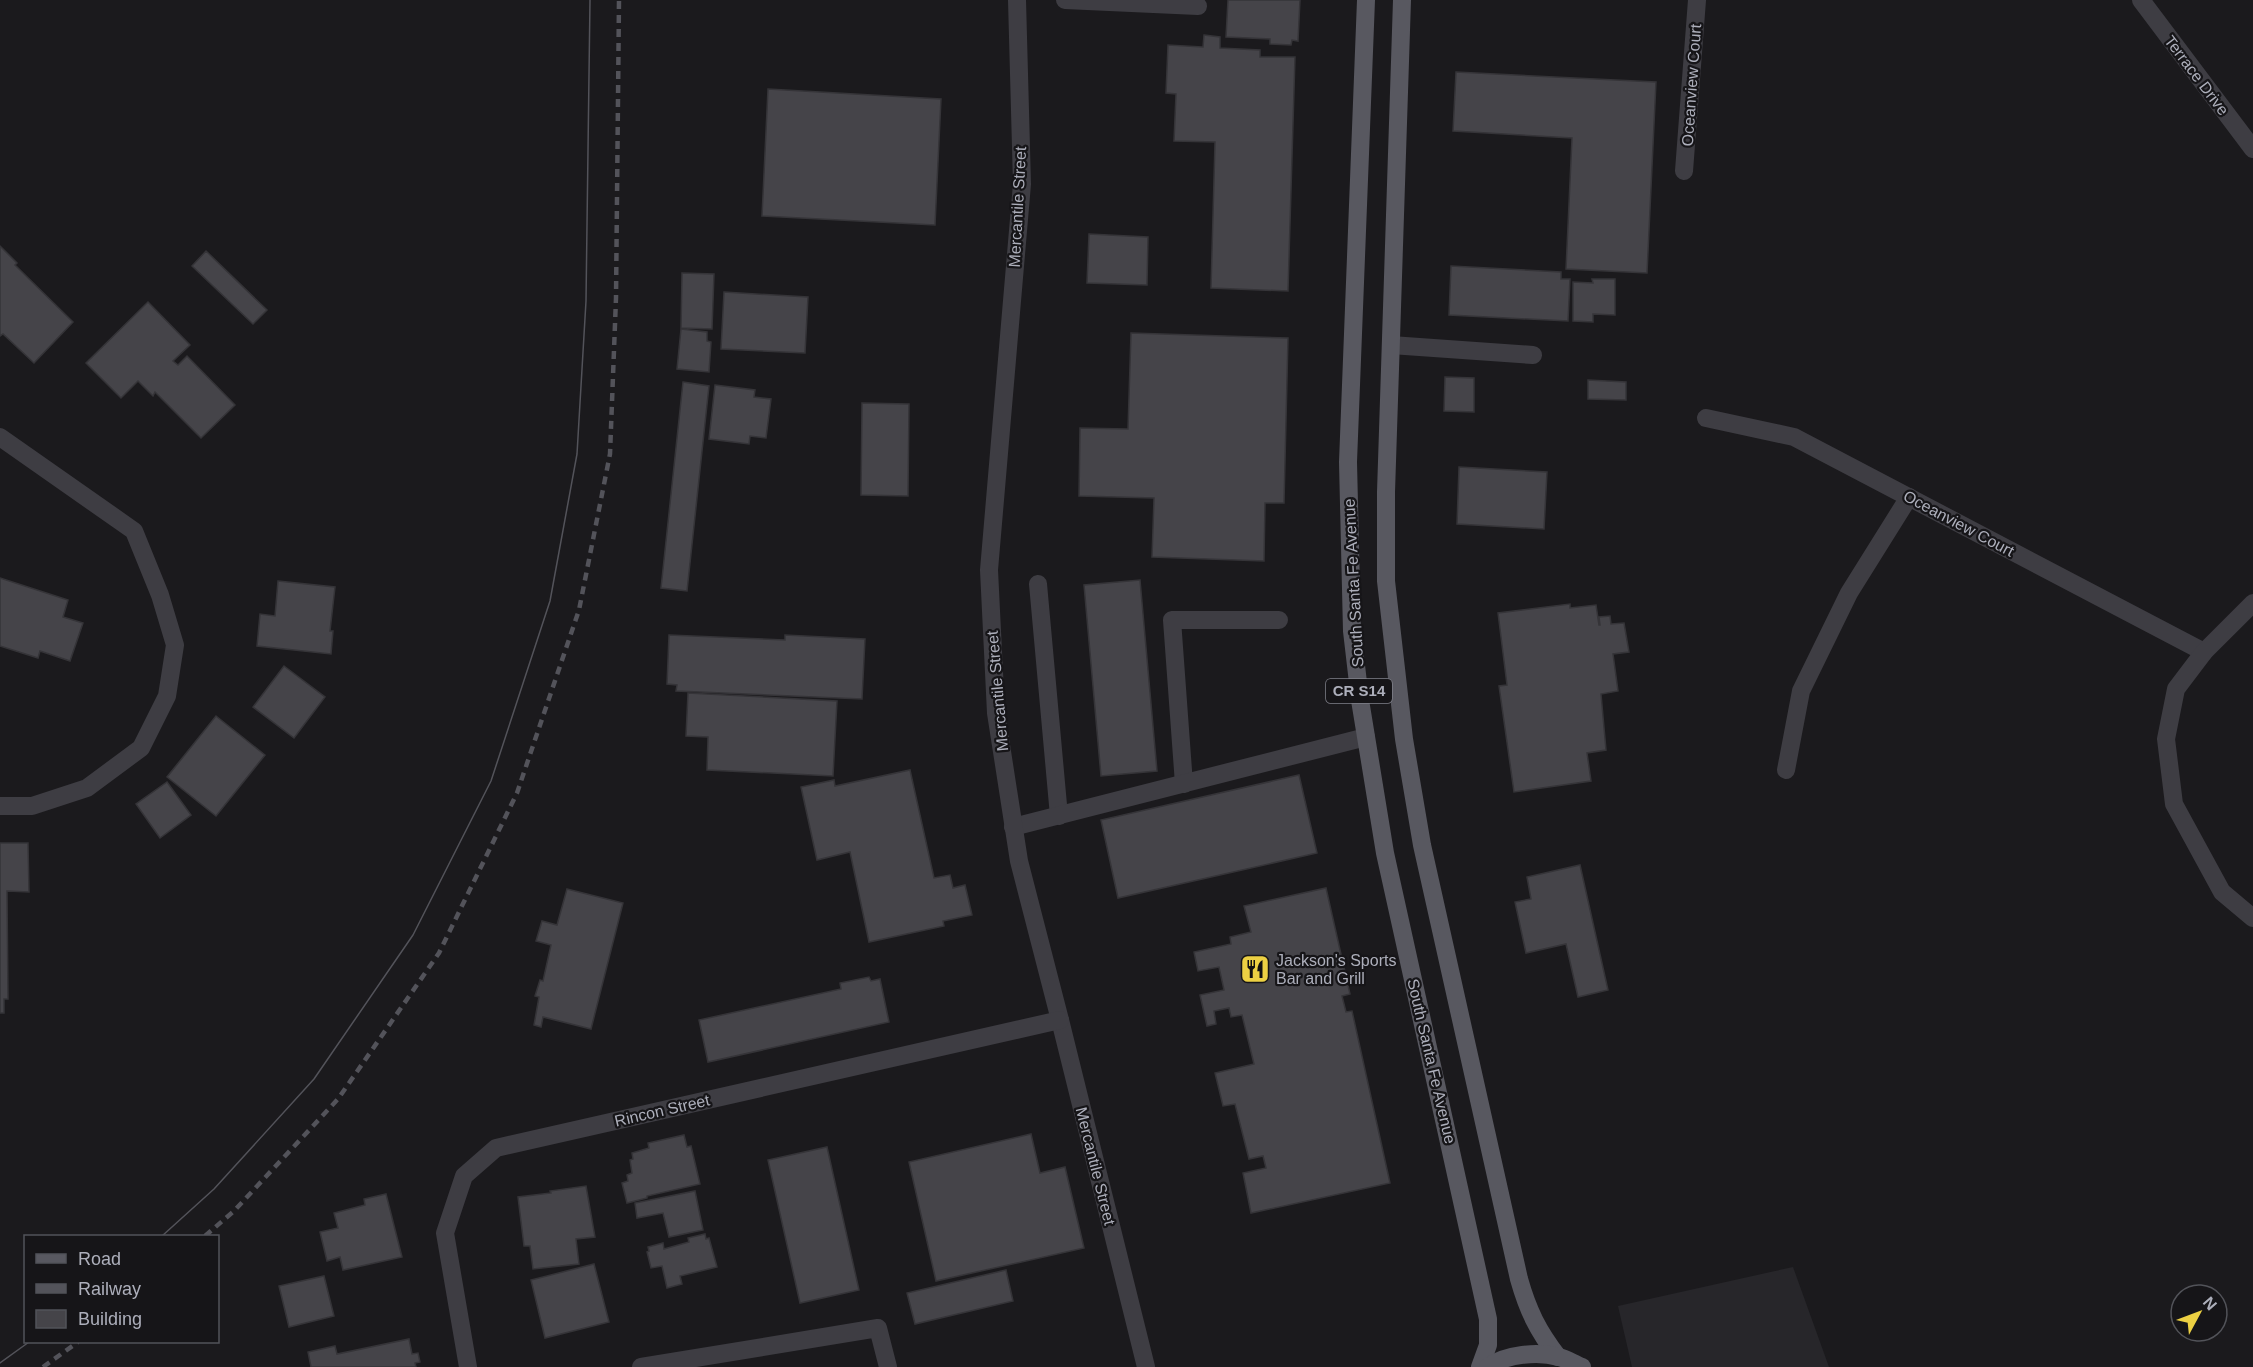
<svg xmlns="http://www.w3.org/2000/svg" width="2253" height="1367" viewBox="0 0 2253 1367" font-family="Arial,sans-serif">
<style>
.built{fill:#27262a}
.building{fill:#454449;stroke:#353438;stroke-width:1.5}
.lines{fill:none;stroke-linecap:round;stroke-linejoin:round}
.service{stroke:#3e3d43;stroke-width:18}
.minor{stroke:#3e3d43;stroke-width:18}
.tertiary{stroke:#3e3d43;stroke-width:18}
.primary{stroke:#585860;stroke-width:18}
.tram{stroke:#53535a;stroke-width:1.5}
.rail{stroke:#53535a;stroke-width:4.5;stroke-dasharray:8 6;stroke-linecap:butt}
.labels{text-anchor:middle;stroke-width:4.5;stroke-linejoin:round;paint-order:stroke}
.shield{fill:#161518;stroke:#80818a;stroke-width:1.5}
.shield-label{font-size:15px;font-weight:bold;fill:#adafbb}
.street-label{font-size:16px;fill:#adafbb;stroke:#161518}
.poi-label{font-size:16px;fill:#adafbb;stroke:#161518;text-anchor:start}
</style>
<rect width="100%" height="100%" fill="#1b1a1d"/>
<path class="built" d="M1793,1267L1829,1367H1632L1618,1306Z"/>
<g class="building">
<path d="M1228,0H1300L1298,41L1292,40L1291,45L1270,44V39L1226,37Z"/>
<path d="M1204,35L1220,37V48L1260,50V57H1295L1288,291L1211,288L1215,142L1174,141L1176,94L1166,93L1168,45L1203,47Z"/>
<path d="M1456,72L1656,82L1647,273L1566,269L1572,138L1453,131Z"/>
<path d="M768,89L941,99L935,225L762,216Z"/>
<path d="M1089,234L1148,237L1147,285L1087,283Z"/>
<path d="M0,246L17,263L15,265L73,322L34,363L3,334L0,336Z"/>
<path d="M206,251L267,310L253,324L192,266Z"/>
<path d="M1451,266L1561,272V279H1570L1568,321L1449,315Z"/>
<path d="M682,273L714,274L712,329L681,328Z"/>
<path d="M1592,279H1615V315L1593,314V322L1573,321V282L1593,283Z"/>
<path d="M724,292L808,297L805,353L721,349Z"/>
<path d="M148,302L190,345L173,361L178,365L187,356L235,405L201,438L155,392L153,396L138,381L121,398L86,363Z"/>
<path d="M681,329L707,332V341L711,342L709,372L677,369Z"/>
<path d="M1131,333L1288,338L1284,503H1265L1264,561L1152,557L1154,498L1079,496L1080,428L1128,429Z"/>
<path d="M1445,377L1474,378V412L1444,411Z"/>
<path d="M1588,380L1626,382V400L1588,399Z"/>
<path d="M683,382L709,386L687,591L661,588Z"/>
<path d="M715,385L755,390L754,397L771,399L766,438L750,436L749,444L709,439Z"/>
<path d="M862,403L909,404L908,496L861,495Z"/>
<path d="M1459,467L1547,472L1544,529L1457,524Z"/>
<path d="M0,578L68,600L63,617L83,623L70,661L40,651L38,658L0,646Z"/>
<path d="M1140,580L1157,771L1101,776L1084,585Z"/>
<path d="M278,581L335,587L330,631H333L331,654L257,646L260,614L275,616Z"/>
<path d="M1570,604V608L1596,605L1599,625H1600L1599,617L1610,616L1611,624L1624,623L1629,652L1613,654L1618,691L1601,694L1606,750L1587,753L1591,781L1514,792L1499,686L1507,685L1498,613Z"/>
<path d="M669,635L785,640V635L865,639L862,699L676,691L677,685L667,684Z"/>
<path d="M284,666L325,697L294,738L253,707Z"/>
<path d="M688,693L837,701L833,776L707,770L708,737L686,736Z"/>
<path d="M216,716L265,755L216,816L167,777Z"/>
<path d="M910,770L934,878L950,875L953,888L965,885L972,915L943,921L944,926L869,942L850,852L817,860L801,787L834,780L835,786Z"/>
<path d="M1299,775L1317,853L1118,898L1101,820Z"/>
<path d="M167,782L191,815L160,838L136,804Z"/>
<path d="M0,843H28L29,892L7,891L8,999H4V1013H0Z"/>
<path d="M1580,865L1608,990L1578,997L1566,944L1526,953L1515,902L1531,899L1527,877Z"/>
<path d="M1326,888L1350,994L1342,996L1346,1012L1352,1011L1390,1183L1251,1213L1243,1173L1266,1168L1263,1156L1249,1159L1235,1104L1223,1106L1215,1073L1254,1064L1242,1015L1231,1017L1229,1008L1214,1011L1216,1024L1207,1026L1200,995L1224,990L1219,967L1198,971L1194,952L1231,944L1230,937L1251,932L1244,906Z"/>
<path d="M567,889L623,903L591,1029L543,1017L541,1027L534,1025L539,997L535,996L540,980L543,981L551,945L536,941L542,921L557,925Z"/>
<path d="M869,977L871,981L880,979L889,1022L708,1062L699,1020L841,989L840,983Z"/>
<path d="M1031,1134L1040,1173L1065,1167L1084,1248L936,1281L909,1162Z"/>
<path d="M684,1135L687,1147L691,1146L700,1184L647,1196V1198L627,1203L622,1183L628,1181L627,1175L632,1173L630,1160L633,1159L632,1153L649,1148L648,1143Z"/>
<path d="M827,1147L859,1290L800,1303L768,1160Z"/>
<path d="M586,1186L595,1237L576,1239L579,1264L533,1269L530,1246H524L518,1197L551,1193L550,1191Z"/>
<path d="M695,1191L703,1230L669,1237L663,1213L637,1218L635,1203Z"/>
<path d="M386,1194L402,1257L343,1270L340,1257L327,1261L320,1232L338,1228L334,1213L365,1205L364,1199Z"/>
<path d="M705,1234L706,1239L709,1238L717,1267L680,1276L682,1284L667,1288L662,1266L651,1268L647,1252L649,1251L648,1247L663,1243L664,1249L689,1242L688,1238Z"/>
<path d="M594,1264L609,1322L545,1338L531,1280Z"/>
<path d="M1006,1270L1013,1301L915,1324L907,1293Z"/>
<path d="M324,1276L334,1316L289,1327L279,1286Z"/>
<path d="M409,1339L412,1354L418,1353L420,1362L415,1363L416,1367H311L308,1352L335,1346L337,1354Z"/>
</g>
<g class="lines">
<g class="service">
<path d="M1065,0L1198,6"/>
<path d="M1391,345L1533,355"/>
<path d="M1038,584L1059,816"/>
<path d="M1786,770L1801,691L1849,593L1909,497"/>
<path d="M1184,784L1172,620H1279"/>
<path d="M1013,827L1366,737"/>
<path d="M641,1367L878,1328L888,1367"/>
</g>
<g class="minor">
<path d="M1017,0L1022,184L989,570L996,713L1019,861L1060,1020L1146,1367"/>
<path d="M1684,171L1697,0"/>
<path d="M1706,418L1794,437L2204,652"/>
<path d="M468,1367L445,1233L464,1176L496,1148L1060,1020"/>
</g>
<g class="tertiary">
<path d="M2141,0L2253,149"/>
<path d="M0,437L134,531L160,595L175,645L167,696L141,748L87,788L32,806H0"/>
<path d="M2253,603L2204,652L2176,689L2166,739L2174,804L2222,892L2253,918"/>
</g>
<g class="primary">
<path d="M1366,0L1348,462L1352,631L1360,700L1385,853L1488,1319V1345L1480,1367"/>
<path d="M1402,0L1386,492V581L1404,739L1422,845L1519,1279C1528,1311 1538,1331 1558,1357"/>
<path d="M1488,1367C1506,1354 1538,1351 1559,1357C1567,1359 1574,1364 1582,1367"/>
</g>
<g class="tram">
<path d="M162,1236L214,1189L314,1079L413,935L491,781L550,601L577,454L586,301L590,0"/>
<path d="M0,1363L29,1342"/>
</g>
<g class="rail">
<path d="M205,1236L234,1211L338,1099L439,953L517,793L579,610L610,454L616,298L619,0"/>
<path d="M43,1367L78,1342"/>
</g>
</g>
<defs>
<g id="restaurant-square" transform="scale(1.5)"><rect x="-9" y="-9" width="18" height="18" rx="4" fill="#ecd043" stroke="#161518"/><path d="M-5-6h1v4h1v-4h1v4h1v-4h1v5L-1.5 .5V6h-2V.5L-5-1ZM5-6V6H3V1.5H1.5Q1.5-4 5-6Z" fill="#111"/></g>
</defs>
<g fill-rule="evenodd">
<use href="#restaurant-square" x="1255" y="969"/>
</g>
<g class="labels">
<rect class="shield" x="1326" y="679" width="66" height="24" rx="4.5"/>
<g class="shield-label">
<text x="1359" y="696">CR S14</text>
</g>
<g class="street-label">
<text transform="translate(2197 75) rotate(53)" y="6">Terrace Drive</text>
<text transform="translate(1691 85) rotate(-86)" y="6">Oceanview Court</text>
<text transform="translate(1017 207) rotate(-87)" y="6">Mercantile Street</text>
<text transform="translate(1959 523) rotate(28)" y="6">Oceanview Court</text>
<text transform="translate(1353 583) rotate(-93)" y="6">South Santa Fe Avenue</text>
<text transform="translate(997 691) rotate(-95)" y="6">Mercantile Street</text>
<text transform="translate(1432 1061) rotate(77)" y="6">South Santa Fe Avenue</text>
<text transform="translate(662 1110) rotate(-13)" y="6">Rincon Street</text>
<text transform="translate(1096 1166) rotate(76)" y="6">Mercantile Street</text>
</g>
<g class="poi-label">
<text x="1276" y="966">Jackson's Sports<tspan x="1276" dy="18">Bar and Grill</tspan></text>
</g>
</g>
<rect x="24" y="1235" width="195" height="108" fill="#161518" stroke="#525359" stroke-width="1.5"/>
<rect x="36" y="1254" width="30" height="9" fill="#585860" stroke="#525359" stroke-width="1.5"/>
<text x="78" y="1265" font-size="18" fill="#adafbb">Road</text>
<rect x="36" y="1284" width="30" height="9" fill="#53535a" stroke="#525359" stroke-width="1.5"/>
<text x="78" y="1295" font-size="18" fill="#adafbb">Railway</text>
<rect x="36" y="1310" width="30" height="18" fill="#454449" stroke="#525359" stroke-width="1.5"/>
<text x="78" y="1325" font-size="18" fill="#adafbb">Building</text>
<g transform="translate(2199 1313) rotate(49)"><circle r="28" fill="#161518" stroke="#525359" stroke-width="1.5"/>
<path d="M0-4.5L10 22L0 15L-10 22Z" fill="#ecd043"/>
<text y="-9" font-size="16" font-weight="bold" text-anchor="middle" fill="#adafbb">N</text>
</g>
</svg>
